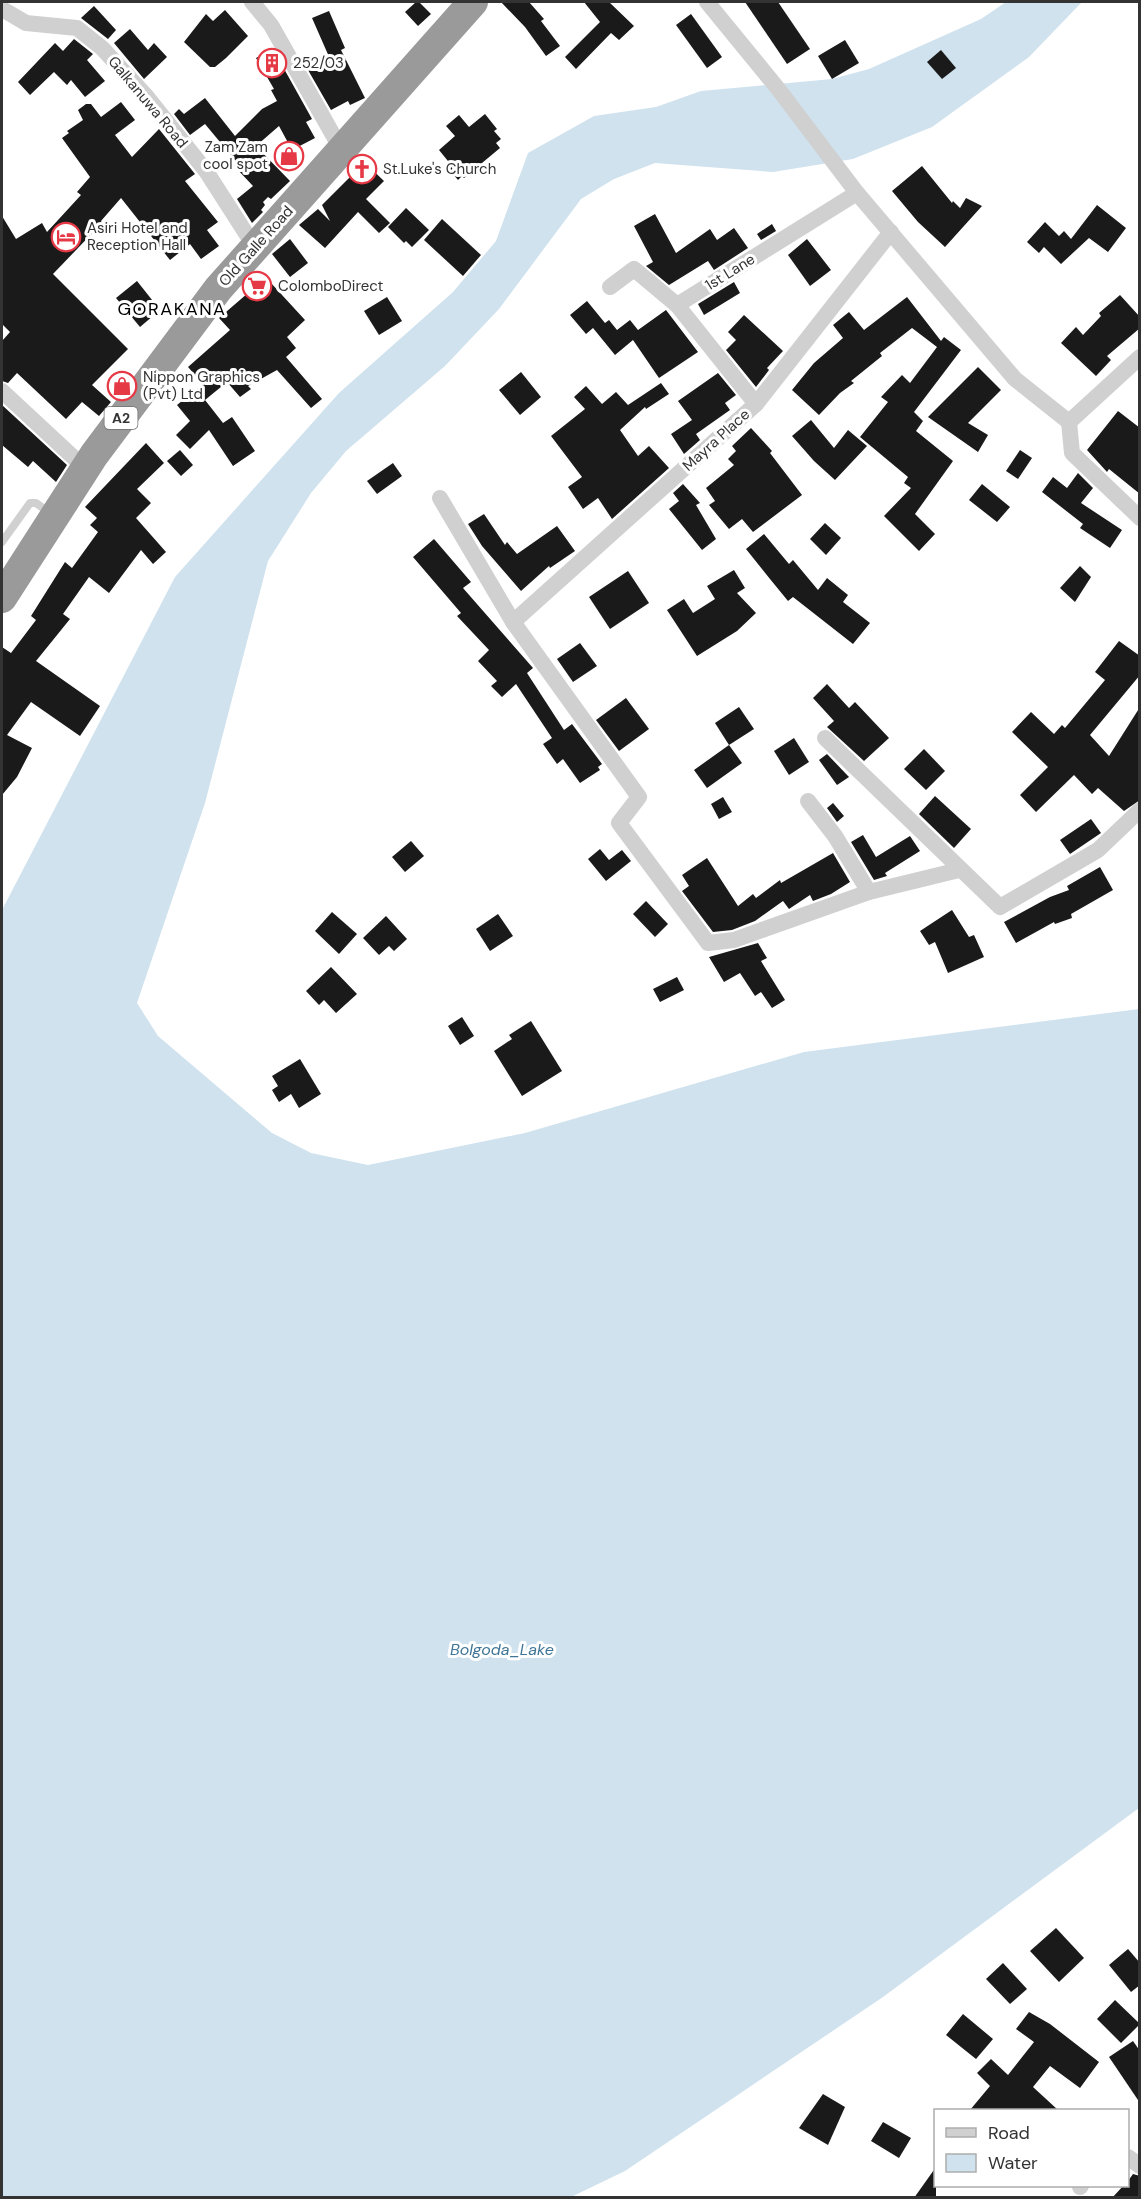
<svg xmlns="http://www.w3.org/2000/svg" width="1141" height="2199" viewBox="0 0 1141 2199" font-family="'DM Sans',sans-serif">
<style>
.water{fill:#cfe2ee}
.building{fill:#1a1a1a}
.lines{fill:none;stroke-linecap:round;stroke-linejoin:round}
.lane{stroke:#d0d0d0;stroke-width:8}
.street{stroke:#d0d0d0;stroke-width:16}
.highway{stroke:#9a9a9a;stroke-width:30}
.labels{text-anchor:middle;stroke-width:6;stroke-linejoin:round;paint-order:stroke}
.shield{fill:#fff;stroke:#707070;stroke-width:1.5}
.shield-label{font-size:14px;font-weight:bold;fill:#333}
.poi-label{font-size:15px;fill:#333;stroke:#fff;text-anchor:start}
.street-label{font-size:15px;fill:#333;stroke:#fff}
.water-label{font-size:16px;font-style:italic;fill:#3f7597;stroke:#fff}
.quarter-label{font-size:18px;letter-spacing:1.5px;fill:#000;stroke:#fff}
</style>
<rect width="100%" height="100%" fill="#fff"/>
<path class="water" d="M1006,2H1082L1029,57L932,127L853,159L773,172L655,163L614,179L581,199L499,309L445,366L346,451L311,493L268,561L205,803L137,1003L158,1036L272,1133L311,1153L368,1165L525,1133L804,1052L1139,1009V1808L883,1997L625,2171L571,2197H2V910L175,577L339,393L453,292L496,241L528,153L594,116L656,107L701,91L832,79L869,69L981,19Z"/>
<g class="building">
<path d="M416,2H419L431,14L418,26L405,12Z"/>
<path d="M501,2H529L544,19L541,21L560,46L546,56L525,27Z"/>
<path d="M584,2H609L634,26L619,40L611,33L576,69L565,57L600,22Z"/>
<path d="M745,2H778L810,49L787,64Z"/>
<path d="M94,6L116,30L108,39L81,18Z"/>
<path d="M225,10L248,36L226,58L215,67H210L184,42L206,14L213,21Z"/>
<path d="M329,11L345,48L341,50L365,98L350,105L348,101L331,110L308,70L330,59L312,18Z"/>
<path d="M691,14L722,57L707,68L676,25Z"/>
<path d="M130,29L148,50L154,43L167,57L144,79L114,43Z"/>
<path d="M74,39L93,54L87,60L105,81L85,97L71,80L67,85L54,72L30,95L18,82L55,43L63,51Z"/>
<path d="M845,40L859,63L832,79L818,56Z"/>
<path d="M273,49L312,119L306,122L315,138L292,150L279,126L256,146L290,181L271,199L268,197L263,202L265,205L261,210L263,212L252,223L237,199L253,186L237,169L240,166L205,124L190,135L174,114L179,109L184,114L205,98L235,136L262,109L277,101L271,90L274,89L256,58Z"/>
<path d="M941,50L956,68L942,79L927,62Z"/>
<path d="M121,102L135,120L115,135L132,157L159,129L195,174L185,181L218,222L207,230L219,246L201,259L190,244L170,260L121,198L101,221L102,223L53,274L128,349L92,385L111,402L99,416L82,402L66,419L17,373L8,383L2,381V341L10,332L2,324V216L16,239L42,223L47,232L81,195L77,192L90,177L62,138L69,133L67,131L83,120L78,110L86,104H91L101,117Z"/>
<path d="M485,114L497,129L494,131L501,139L496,143L500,148L464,178L462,176L458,180L449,169L452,166L439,150L455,136L446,126L459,115L469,127Z"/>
<path d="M359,157L384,181L366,199L390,223L379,233L358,212L325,248L299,225L318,209L330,221L322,205L352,175L347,170Z"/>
<path d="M922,166L952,203L953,201L960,208L966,198L982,206L945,247L918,222L892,191Z"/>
<path d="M1097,205L1126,228L1108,252L1089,238L1061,264L1044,247L1039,253L1027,242L1045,222L1059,236L1064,231L1071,239Z"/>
<path d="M406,208L429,230L412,247L406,241L404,243L388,227Z"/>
<path d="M655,214L676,253L710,229L717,240L734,228L748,248L714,270L708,261L669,285L646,266L653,262L634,226Z"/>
<path d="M442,219L481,255L463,276L424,240Z"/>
<path d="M772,224L776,231L761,240L757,234Z"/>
<path d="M290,239L308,263L290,277L272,254Z"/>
<path d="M807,239L831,270L810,286L788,255Z"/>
<path d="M137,281L160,310L140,327L116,298Z"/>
<path d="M734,282L740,293L704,315L698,304Z"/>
<path d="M271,283L305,320L287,337L296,348L286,357L322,399L311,408L277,370L248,386L251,389L240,397L227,382L205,400L223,423L232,417L255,451L233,466L209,430L190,449L176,435L190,421L177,405L203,384L188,367L230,330L219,318L248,293L254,299Z"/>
<path d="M1120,295L1140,317V328L1107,356L1111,360L1096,376L1061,343L1076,327L1083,335L1101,316L1099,313Z"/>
<path d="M387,297L402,321L379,335L364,311Z"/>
<path d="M907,297L941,341L944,337L961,350L914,412L923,421L916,431L953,461L915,514L935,534L919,551L884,516L911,488L904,483L908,477L860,437L888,402L881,397L902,375L910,383L937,347L912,328L880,353L882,356L851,381L854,383L840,393L819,415L792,390L814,363L843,338L833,325L849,312L864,330Z"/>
<path d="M587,301L605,323L609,320L617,330L630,320L638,330L666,310L698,352L659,378L633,340L615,355L593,328L586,334L570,315Z"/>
<path d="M744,315L783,351L767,368L769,370L756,387L726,350L736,340L728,332Z"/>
<path d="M978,367L1001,390L968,423L988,435L978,452L928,417Z"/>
<path d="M521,372L541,397L520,415L499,390Z"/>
<path d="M718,373L736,395L725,403L730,410L696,434L700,440L684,454L671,434L692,420L678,401Z"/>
<path d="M661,383L669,394L646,409L645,407L620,430L638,456L649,446L669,468L612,519L598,498L583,509L568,487L582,477L551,436L585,409L574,397L586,386L602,404L616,392L628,405Z"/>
<path d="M2,405L67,465L56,482L33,461L28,467L2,445Z"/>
<path d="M1118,411L1140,428V494L1109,469L1107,472L1087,450Z"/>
<path d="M811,420L834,448L848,430L867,446L835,480L814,461L792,436Z"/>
<path d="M751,428L772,451L770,453L802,495L753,532L742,519L729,529L709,505L715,501L706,488L734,465L728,459L736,451L732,446Z"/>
<path d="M146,443L164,463L137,489L151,503L136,518L166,552L153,564L141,550L109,593L89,577L63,614L70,619L36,661L100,706L80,736L31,702L7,735L32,748L17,777L2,795V647L11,653L36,620L31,616L65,562L72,568L98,532L90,525L97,518L85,507Z"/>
<path d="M180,450L193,465L181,476L167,461Z"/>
<path d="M1020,450L1032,458L1018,479L1006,471Z"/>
<path d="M393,463L402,476L377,494L367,481Z"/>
<path d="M1078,473L1093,488L1081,503L1122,530L1110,548L1080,528L1083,524L1042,492L1053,477L1067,488Z"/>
<path d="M683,484L700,503L696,505L716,539L702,550L669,509L679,501L673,493Z"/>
<path d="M982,484L1010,507L997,522L969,500Z"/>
<path d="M484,514L505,545L507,542L517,554L557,526L575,551L550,568L549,566L521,591L482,546L468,524Z"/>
<path d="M825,523L841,538L826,555L810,539Z"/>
<path d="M764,534L789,564L793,560L818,590L827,578L848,595L843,602L870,623L853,644L793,597L788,601L770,579L746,549Z"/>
<path d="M434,539L471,582L463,588L533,668L527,673L564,730L572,724L602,764L598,767L600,770L580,783L563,759L557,764L543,744L552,738L516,684L502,697L491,686L497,681L478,661L489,650L457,616L461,613L413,557Z"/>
<path d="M1080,566L1091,577L1075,602L1060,588Z"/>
<path d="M734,570L745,588L737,593L756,613L737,631L697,656L667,610L684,599L693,613L715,599L707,586Z"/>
<path d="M628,571L649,603L610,629L589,597Z"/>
<path d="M1119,641L1140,656V675L1090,735L1109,756L1140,707V800L1124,811L1098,788L1092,794L1074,775L1036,812L1020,795L1048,767L1012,732L1031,712L1054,734L1062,725L1065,728L1105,680L1095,672Z"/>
<path d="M580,643L597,666L573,682L557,659Z"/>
<path d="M827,684L849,708L855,702L889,738L864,761L827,727L834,721L813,698Z"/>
<path d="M626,698L649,729L619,751L596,720Z"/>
<path d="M739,707L754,729L729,745L715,723Z"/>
<path d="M794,738L809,762L789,775L774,751Z"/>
<path d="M729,745L742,763L707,788L694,770Z"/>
<path d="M924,749L945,771L926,790L904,769Z"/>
<path d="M827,754L849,777L837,785L819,760Z"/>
<path d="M935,796L971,829L954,848L919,814Z"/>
<path d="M723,797L732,812L719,819L711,804Z"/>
<path d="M833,803L844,816L837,822L827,808Z"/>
<path d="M1091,819L1101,833L1070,854L1060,840Z"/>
<path d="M863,835L876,857L910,836L920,851L885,873L887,876L874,880L851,842Z"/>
<path d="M411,841L424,856L405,872L392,857Z"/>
<path d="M600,849L609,860L622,850L631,861L606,881L588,859Z"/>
<path d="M833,853L850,882L831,894L813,901L810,895L789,909L783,901L755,921L732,930L713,932L682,891L689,886L682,875L707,858L738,906L753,894L756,898L780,880L781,883Z"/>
<path d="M1100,867L1113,890L1071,914L1072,918L1055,924L1054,922L1016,943L1004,922L1050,897L1069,890L1067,886Z"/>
<path d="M646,901L668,924L655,937L633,914Z"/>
<path d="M952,910L969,937L974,935L984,957L948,973L935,942L929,945L920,931Z"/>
<path d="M332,912L357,934L339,954L315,931Z"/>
<path d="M498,914L513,936L490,951L476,929Z"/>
<path d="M386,916L407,939L394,951L389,946L379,955L363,938Z"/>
<path d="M758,943L767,958L761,961L785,1000L772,1008L761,992L755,996L740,973L724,982L709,957Z"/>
<path d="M331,967L357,994L336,1013L324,1000L319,1005L306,991Z"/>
<path d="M677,977L684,990L660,1002L653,989Z"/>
<path d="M462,1017L474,1036L460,1045L448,1026Z"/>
<path d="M531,1021L562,1071L522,1096L494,1051L512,1039L509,1035Z"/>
<path d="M300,1059L321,1094L299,1108L291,1094L279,1102L272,1090L278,1086L272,1076Z"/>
<path d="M1056,1928L1084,1958L1059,1982L1030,1951Z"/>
<path d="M1128,1949L1140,1963V1985L1131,1992L1109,1965Z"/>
<path d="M1003,1963L1027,1989L1010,2004L986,1979Z"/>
<path d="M1115,2000L1140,2024L1121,2043L1097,2019Z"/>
<path d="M1029,2012L1050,2024L1099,2062L1080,2088L1050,2066L1033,2087L1058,2110H970L990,2086L977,2073L991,2059L1008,2075L1034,2042L1016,2029Z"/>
<path d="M963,2014L993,2039L976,2059L946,2035Z"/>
<path d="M1133,2041L1140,2051V2103L1109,2057Z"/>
<path d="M823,2094L845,2107L828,2145L799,2128Z"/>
<path d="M883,2122L911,2138L899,2158L871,2141Z"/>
<path d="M936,2167V2198H914Z"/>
<path d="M1133,2174L1140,2176V2198H1112L1123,2186H1128V2181Z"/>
</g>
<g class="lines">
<path class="lane" d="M2,542L30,503H36L50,513"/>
<g class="street">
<path d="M252,2L271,25L341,149"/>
<path d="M707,2L779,90L857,193L1015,379L1069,422L1072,453L1140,518"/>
<path d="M2,9L26,23L77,28L102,48L147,97L206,171L256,249"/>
<path d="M610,287L634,269L677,305L857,193"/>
<path d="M677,305L756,404"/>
<path d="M2,391L86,469"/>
<path d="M1069,422L1140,357"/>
<path d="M440,498L513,622L639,797L619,823L708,943L734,940L869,892L959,870"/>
<path d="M513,622L756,404L891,232"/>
<path d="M825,738L1000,907L1098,850L1140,810"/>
<path d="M808,801L835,836L869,892"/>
<path d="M1128,2157L1140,2166"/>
<path d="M1080,2187L1081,2186"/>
</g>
<path class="highway" d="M2,598L94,455L218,289L473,2"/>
</g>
<defs>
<g id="building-ring" transform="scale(1.5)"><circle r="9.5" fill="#fff" stroke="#e63946" stroke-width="1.5"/><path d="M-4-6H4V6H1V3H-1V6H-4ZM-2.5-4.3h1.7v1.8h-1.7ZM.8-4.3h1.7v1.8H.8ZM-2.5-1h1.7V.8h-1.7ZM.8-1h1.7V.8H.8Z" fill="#e63946"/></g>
<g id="shop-ring" transform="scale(1.5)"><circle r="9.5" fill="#fff" stroke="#e63946" stroke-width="1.5"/><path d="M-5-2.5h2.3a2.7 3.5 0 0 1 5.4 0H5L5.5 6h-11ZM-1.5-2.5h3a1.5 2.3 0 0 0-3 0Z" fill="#e63946"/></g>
<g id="church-ring" transform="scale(1.5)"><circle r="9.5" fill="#fff" stroke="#e63946" stroke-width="1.5"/><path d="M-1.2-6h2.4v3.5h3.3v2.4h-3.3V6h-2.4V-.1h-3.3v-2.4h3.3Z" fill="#e63946"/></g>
<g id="hotel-ring" transform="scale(1.5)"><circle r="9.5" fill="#fff" stroke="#e63946" stroke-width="1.5"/><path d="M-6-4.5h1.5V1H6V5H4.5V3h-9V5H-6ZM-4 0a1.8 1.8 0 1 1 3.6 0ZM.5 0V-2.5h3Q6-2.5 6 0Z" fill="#e63946"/></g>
<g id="supermarket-ring" transform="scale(1.5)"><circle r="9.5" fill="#fff" stroke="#e63946" stroke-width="1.5"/><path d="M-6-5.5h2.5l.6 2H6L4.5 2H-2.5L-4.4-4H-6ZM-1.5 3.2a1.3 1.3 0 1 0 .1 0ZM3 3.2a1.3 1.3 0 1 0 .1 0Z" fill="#e63946"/></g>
</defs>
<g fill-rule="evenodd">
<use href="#building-ring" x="272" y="63"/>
<use href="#shop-ring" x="289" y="156"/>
<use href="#church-ring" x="362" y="169"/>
<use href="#hotel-ring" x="66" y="237"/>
<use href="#supermarket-ring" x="257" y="286"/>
<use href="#shop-ring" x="122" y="386"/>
</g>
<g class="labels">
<rect class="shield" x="104.5" y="407" width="33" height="22" rx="4.5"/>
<g class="shield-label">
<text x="121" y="423">A2</text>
</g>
<g class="poi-label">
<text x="293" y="68">252/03</text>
<text x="268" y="152" text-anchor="end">Zam Zam<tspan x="268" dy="17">cool spot</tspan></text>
<text x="383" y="174">St.Luke's Church</text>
<text x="87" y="233">Asiri Hotel and<tspan x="87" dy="17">Reception Hall</tspan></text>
<text x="278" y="291">ColomboDirect</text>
<text x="143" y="382">Nippon Graphics<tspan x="143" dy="17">(Pvt) Ltd</tspan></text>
</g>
<g class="street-label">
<text transform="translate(148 102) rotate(50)" y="5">Galkanuwa Road</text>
<text transform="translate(256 246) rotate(-48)" y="5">Old Galle Road</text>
<text transform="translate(730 272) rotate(-32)" y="5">1st Lane</text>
<text transform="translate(716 440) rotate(-42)" y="5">Mayra Place</text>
</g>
<g class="water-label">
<text x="502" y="1655">Bolgoda_Lake</text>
</g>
<g class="quarter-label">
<text x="172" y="315">GORAKANA</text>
</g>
</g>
<rect width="1141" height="2199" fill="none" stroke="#333333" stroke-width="6"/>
<rect x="934" y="2109" width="195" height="78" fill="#ffffff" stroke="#adadad" stroke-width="1.5"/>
<rect x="946" y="2128" width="30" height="9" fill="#d0d0d0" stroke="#adadad" stroke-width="1.5"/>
<text x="988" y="2139" font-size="18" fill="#333333">Road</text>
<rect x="946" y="2154" width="30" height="18" fill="#cfe2ee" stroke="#adadad" stroke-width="1.5"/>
<text x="988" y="2169" font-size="18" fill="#333333">Water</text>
</svg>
